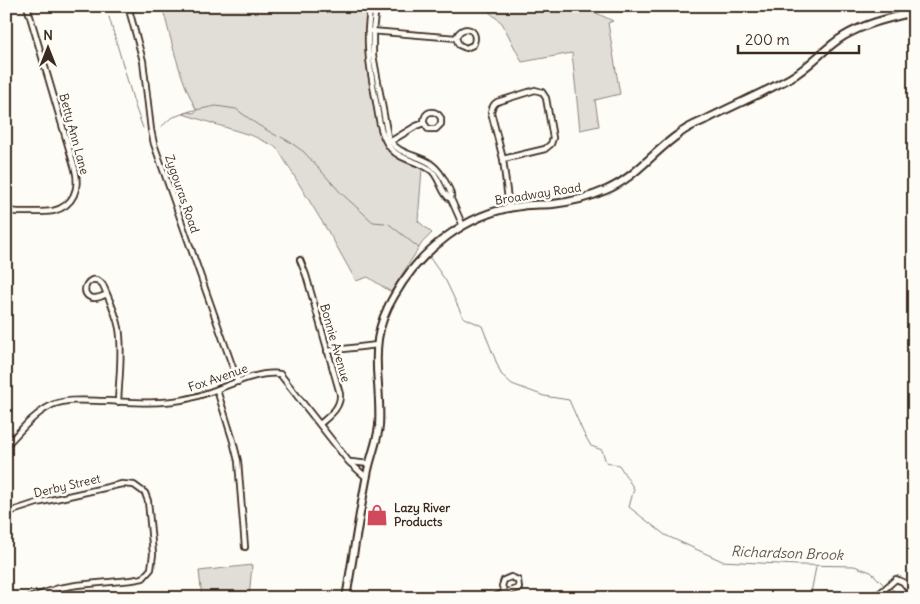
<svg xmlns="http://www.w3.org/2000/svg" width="920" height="604" viewBox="0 0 920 604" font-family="Delius,sans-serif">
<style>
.green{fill:#e1ded7;stroke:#8e847a}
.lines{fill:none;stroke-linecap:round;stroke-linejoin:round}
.stream{stroke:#887d74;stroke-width:1}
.street-casing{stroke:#3b2a1e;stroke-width:8}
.secondary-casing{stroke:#3b2a1e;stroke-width:10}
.street{stroke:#fdfcf7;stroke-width:4.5}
.secondary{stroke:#fdfcf7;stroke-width:6}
.labels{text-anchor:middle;stroke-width:5;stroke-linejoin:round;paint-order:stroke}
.street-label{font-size:12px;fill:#3b2a1e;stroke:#fdfcf7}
.poi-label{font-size:12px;font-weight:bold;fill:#3b2a1e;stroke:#fdfcf7;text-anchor:start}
.water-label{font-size:14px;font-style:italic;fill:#615349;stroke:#fdfcf7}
</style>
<rect width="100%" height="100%" fill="#fdfcf7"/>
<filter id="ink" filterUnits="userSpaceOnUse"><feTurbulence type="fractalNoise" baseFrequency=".02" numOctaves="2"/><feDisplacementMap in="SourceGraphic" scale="10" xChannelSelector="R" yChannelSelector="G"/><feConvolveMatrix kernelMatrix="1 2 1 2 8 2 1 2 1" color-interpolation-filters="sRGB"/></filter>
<g filter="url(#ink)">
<g class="green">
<path d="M162,6H368C361,40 367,72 374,106C377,119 378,135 386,146C395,158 408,163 422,169L418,221L432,233L422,243L391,292L368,277L356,281L332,238L279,151L274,146L253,136L183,114L189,112L193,113L197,111C179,78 172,42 162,6Z"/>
<path d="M482,6H582L613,21L608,23L620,94L595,100L599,126L580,130L572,53L522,62L502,23Z"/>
<path d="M252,565L249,598H202L199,571Z"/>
</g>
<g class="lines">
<g class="stream">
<path d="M109,17L135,106L143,128"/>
<path d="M161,127L171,118L190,111L216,106L236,109L258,125L277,136"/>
<path d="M281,137L290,142L304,152L341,193L373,222L385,223"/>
<path d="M389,224L419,248"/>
<path d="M430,258L446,281L463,317L482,326L501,374L512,384L544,396L569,400L583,432L591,446L602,450L606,462L619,465L634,489L629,507L665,535L722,561L798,565L854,566L871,572L883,584"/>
<path d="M891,588L898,595V598"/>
<path d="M810,598L816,567"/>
</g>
<g class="street-casing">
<g id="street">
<path d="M128,6L143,61L151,130L154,144L238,382"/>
<path d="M371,6C364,39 370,70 376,102C379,118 380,136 391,149C402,161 420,161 432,171C440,179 442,195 451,199L463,226"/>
<path d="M376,6L373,31V55L388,137C397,155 416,154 430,163C438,169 443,176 447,185C450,190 452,194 451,199"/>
<path d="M371,31L456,38C462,22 481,30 473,45L466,48L459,45L456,38"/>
<path d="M388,143L416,126L424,123C423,111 435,108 441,118V124L436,129H428L424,123"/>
<path d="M503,159L545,149L551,144L553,138L546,98L542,92L535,90L497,102C493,104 492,107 491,112L503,159L509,208"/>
<path d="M6,210C15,213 24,212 33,212C40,212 46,212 53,211C74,206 80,188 75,169L27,6"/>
<path d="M300,260L306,275L340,394C341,408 329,416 320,424"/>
<path d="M107,294C103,296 98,298 94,298C82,297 83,284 92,280C97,279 100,281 103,285C109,299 116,313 119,328C123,350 119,379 118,402"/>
<path d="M327,351L377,345"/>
<path d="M217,390L233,441L238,461L245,547"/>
<path d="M6,446C20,431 34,414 52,405C69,398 90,401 109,401C132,402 157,404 181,400C212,396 250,370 280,374L349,462L367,478"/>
<path d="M351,462L370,464"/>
<path d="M6,513L37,503L122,484L134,485L145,493L148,501L153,554L151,569L143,578L132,580L77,585L59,588L29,598"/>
<path d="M6,596L7,598"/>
<path d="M490,598C500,595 509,591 519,588L518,580L511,577L504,580L502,586L505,593"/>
<path d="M865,598L880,593L896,579L903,582L914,596"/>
</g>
</g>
<g class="secondary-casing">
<path id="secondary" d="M346,598C353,557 359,516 367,475C370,458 377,443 379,426C380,412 379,398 378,384C375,350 376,326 394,296C420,250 468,212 521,206C532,204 542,205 553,204C571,202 590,197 606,190C635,178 654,151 679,134C687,127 698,123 707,119C734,105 763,93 790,78C810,67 825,47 844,36C866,23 890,18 914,12"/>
</g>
<use href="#street" class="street"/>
<use href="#secondary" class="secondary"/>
</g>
</g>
<defs>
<g id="shop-bare" transform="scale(1.725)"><path d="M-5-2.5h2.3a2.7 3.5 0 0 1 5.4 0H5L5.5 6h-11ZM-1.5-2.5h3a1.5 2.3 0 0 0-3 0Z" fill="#d1495b" stroke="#fdfcf7" stroke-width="2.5" paint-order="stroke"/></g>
</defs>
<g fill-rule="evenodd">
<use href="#shop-bare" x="377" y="515"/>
</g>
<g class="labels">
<g class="street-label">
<text transform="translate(74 134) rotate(75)" y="4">Betty Ann Lane</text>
<text transform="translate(182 194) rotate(71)" y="4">Zygouras Road</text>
<text transform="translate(538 194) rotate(-9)" y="4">Broadway Road</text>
<text transform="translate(335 343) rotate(74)" y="4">Bonnie Avenue</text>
<text transform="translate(218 378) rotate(-19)" y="4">Fox Avenue</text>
<text transform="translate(67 486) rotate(-13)" y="4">Derby Street</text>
</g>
<g class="poi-label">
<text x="394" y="512">Lazy River<tspan x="394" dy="14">Products</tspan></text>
</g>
<g class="water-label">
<text transform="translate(787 553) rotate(2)" y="5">Richardson Brook</text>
</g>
</g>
<rect width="920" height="604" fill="none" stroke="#fdfcf7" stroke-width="25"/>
<rect x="12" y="12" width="895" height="579" fill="none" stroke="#3b2a1e" stroke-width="2" filter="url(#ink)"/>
<g transform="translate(48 48)" stroke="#fdfcf7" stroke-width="4" paint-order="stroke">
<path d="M0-4L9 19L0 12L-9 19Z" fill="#3b2a1e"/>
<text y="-8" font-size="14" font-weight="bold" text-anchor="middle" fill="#3b2a1e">N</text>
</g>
<path d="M738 45v8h121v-8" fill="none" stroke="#3b2a1e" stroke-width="2.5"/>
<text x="745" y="45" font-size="15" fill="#3b2a1e" stroke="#fdfcf7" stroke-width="4" paint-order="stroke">200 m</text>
</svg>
